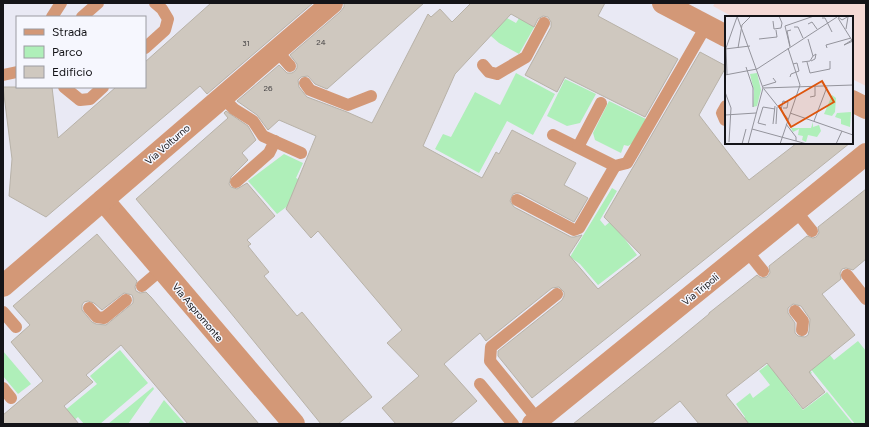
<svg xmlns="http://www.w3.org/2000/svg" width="869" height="427" viewBox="0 0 869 427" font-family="Figtree,sans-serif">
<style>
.medical{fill:#f4d9d5}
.green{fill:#afefb9}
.building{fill:#cfc8bf;stroke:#b8b2a8;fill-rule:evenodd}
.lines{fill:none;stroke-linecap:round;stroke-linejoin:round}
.lane{stroke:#d39877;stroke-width:12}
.street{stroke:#d39877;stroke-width:22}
.labels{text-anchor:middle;stroke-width:3;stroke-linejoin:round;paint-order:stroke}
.number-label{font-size:8px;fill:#434142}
.street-label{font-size:10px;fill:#141418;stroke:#f6f7fe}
.inset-road{fill:none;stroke:#94949c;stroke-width:1}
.view{fill:#dd560d;fill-opacity:0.15;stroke:#dd560d;stroke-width:2}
.inset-edge{fill:none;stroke:#141418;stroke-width:2}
</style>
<rect width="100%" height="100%" fill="#e9e9f4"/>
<path class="medical" d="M715,3H866V86L852,79V17H733L713,6Z"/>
<g class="green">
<path d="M498,13L516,23L521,15L536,24L519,54L499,43L483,29Z"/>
<path d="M516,73L555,94L533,135L507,121L479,173L435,149L443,134L451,137L475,92L500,105Z"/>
<path d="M565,79L596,94L580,123L567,126L547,116Z"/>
<path d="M609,101L648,120L635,142L628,146L624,145L621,153L595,140L593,133Z"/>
<path d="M284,154L303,163L296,178L314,186L277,214L248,181Z"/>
<path d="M612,188L617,191L600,220L605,226L611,221L637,255L598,285L580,264L570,257Z"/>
<path d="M816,338L834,360L858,341L866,351V424H855L797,352Z"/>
<path d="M120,350L148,383L100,424H84L78,417L72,422L63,412L97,384L90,376Z"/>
<path d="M3,351L31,384L18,394L3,376Z"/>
<path d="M796,354L812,373L788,391L803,410L827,392L853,424H737L745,417L736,404L750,393L753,398L770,385L759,371L772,361Z"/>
<path d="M153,387L154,389L147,397L128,424H108Z"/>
<path d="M164,400L185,424H148Z"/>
</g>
<g class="building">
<path d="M211,3H313L207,94L200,86L46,217L9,196L12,159L3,87H52L58,138L116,87H145V62Z"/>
<path d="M344,3H424L327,89L315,84L308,76L301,77L298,80L299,87L307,97L347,112L372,123L428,14L431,17L440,9L452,22L471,3H605L598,16L678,59L645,117L565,77L557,92L525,75L551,27V22L548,17L543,16L538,19L534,27L511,14L455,74L423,146L482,178L496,152L499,154L512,130L576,163L564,185L588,198L574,222L520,193H516L513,194L510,201L514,207L571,237H574L582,235L569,255L598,289L641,255L604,217L700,52L726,66V67L699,115L749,180L797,143H850L532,398L498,356V351L562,300L564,296V292L559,287L552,288L486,341L480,333L444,364L477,401L450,424H396L382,408L419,376L387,343L402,330L318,231L311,238L286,209L316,136L279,120L268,130L257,115L237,101L279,65L287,73H292L295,71L297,68V64L290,55L340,12L344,7Z"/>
<path d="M226,111L248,126L256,140L242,153L248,160L231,177L229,184L231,187L237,189L247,183L275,216L247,240L251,244L248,246L269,272L264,276L297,316L302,312L372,397L338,424H321L226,307L136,199L228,118L224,113Z"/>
<path d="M866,189V259L853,270L846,268L842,269L840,273L841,279L822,294L855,335L809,372L825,392L803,409L767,363L726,395L749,424H699L680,401L651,424H573L664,351L709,314V313L757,275L761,278L767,277L770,273L769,266L807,236L813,238L816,237L819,233L818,227ZM793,304L801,306L810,319L809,331L808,335L805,337L798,336L795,333V323L788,313V308Z"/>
<path d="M97,234L137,281L135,287L136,291L140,293L146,292L151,297L259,424H188L121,345L86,375L93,382L64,406L79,424H3V415L43,381L11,342L30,325L13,306ZM124,293L132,295L133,298V303L106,325L96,324L92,322L82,310V305L84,302L88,301L94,303L102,310Z"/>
</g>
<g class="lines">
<g class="lane">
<path d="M52,17L61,3"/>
<path d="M82,17L98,3"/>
<path d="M145,48L165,30L168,19L162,9L155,3"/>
<path d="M276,50L290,66"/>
<path d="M483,65L489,72L497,74L526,57L544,23"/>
<path d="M3,75L17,72"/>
<path d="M305,83L310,90L348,105L371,96"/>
<path d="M64,87L80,100L90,99L103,87"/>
<path d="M222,97L234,109L253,121L263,136L301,153"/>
<path d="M725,120L722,113L726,106"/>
<path d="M553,135L615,166L627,163L706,26"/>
<path d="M578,147L601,103"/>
<path d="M236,182L269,153L275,141"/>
<path d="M517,200L574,230L579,228L615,166"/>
<path d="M796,211L812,231"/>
<path d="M747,251L763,271"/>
<path d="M847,275L866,299"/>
<path d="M142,286L162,269"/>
<path d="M89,308L97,317L104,318L126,300"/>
<path d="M795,311L803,321L802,330"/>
<path d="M3,312L16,327"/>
<path d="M480,384L513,424"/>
<path d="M3,388L11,398"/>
<path d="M538,420L490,361L491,347L557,294"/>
</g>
<g class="street">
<path d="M663,3L726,36"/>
<path d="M852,101L866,108"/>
<path d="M103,200L294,424"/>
<path d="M3,286L332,3"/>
<path d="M533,424L866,154"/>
</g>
</g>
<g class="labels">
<g class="number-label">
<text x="321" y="45">24</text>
<text x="246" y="46">31</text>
<text x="268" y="91">26</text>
</g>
<g class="street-label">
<text transform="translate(167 144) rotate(-41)" y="4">Via Volturno</text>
<text transform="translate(700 289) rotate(-39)" y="4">Via Tripoli</text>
<text transform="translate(198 312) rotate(50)" y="4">Via Aspromonte</text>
</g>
</g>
<g transform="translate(725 16)">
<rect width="128" height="128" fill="#e9e9f4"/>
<path d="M32,57L36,74L32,90L28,91L29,75L25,58ZM107,79L111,82L110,96L107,100L99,98ZM126,96L125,111L116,108V103L110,101L112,97ZM88,106V111L94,109L96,115L92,121L83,119L81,126L77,124L78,120L73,119L74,113L68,116L66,112H86Z" fill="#afefb9"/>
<path class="inset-road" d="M12,0L38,72L23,128M112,0L117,4L124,0M97,2H100L107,16M113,2L128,26M48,5L49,13L56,12L57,7L54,0M83,8L87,6L92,13M69,11H73L78,22M121,13L123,1M34,23L52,21L51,14M127,24L119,29L128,25M65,30L62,15L66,14M65,31L60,10L89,0M13,32L17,9L26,0M102,32L101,29L126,22M0,33L25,30M86,45L90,43L91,38L88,40M77,46L85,45L88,40L83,23M82,46L85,57L105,53V45M21,51L28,72V91M0,59L32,53L112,1M2,59L1,32L12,1M65,61L66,58L74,55L72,47L68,48M38,70L51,66L48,62M38,72L128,69M39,73L63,103M0,76L6,92L4,126M85,81L90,80V71M56,94L58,85L63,86L62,92H58M65,97L128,119M0,99L31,97M89,105L102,71M48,108L50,90M51,108L52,91M61,108L71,121V125M41,109L33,107L38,91L50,93M27,113L82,128M17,128L21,113M55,128L75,69L63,32M111,128L117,115"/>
<path class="view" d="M97,65L109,86L66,111L54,90Z"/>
<rect width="128" height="128" class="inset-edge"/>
</g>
<rect width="869" height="427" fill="none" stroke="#141418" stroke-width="8"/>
<rect x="16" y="16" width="130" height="72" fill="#f6f7fe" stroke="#9c9ca2"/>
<rect x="24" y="29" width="20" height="6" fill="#d39877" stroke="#9c9ca2"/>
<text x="52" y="36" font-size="12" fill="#141418">Strada</text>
<rect x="24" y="46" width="20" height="12" fill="#afefb9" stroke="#9c9ca2"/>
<text x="52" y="56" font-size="12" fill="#141418">Parco</text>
<rect x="24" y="66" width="20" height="12" fill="#cfc8bf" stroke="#9c9ca2"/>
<text x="52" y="76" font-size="12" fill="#141418">Edificio</text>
</svg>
